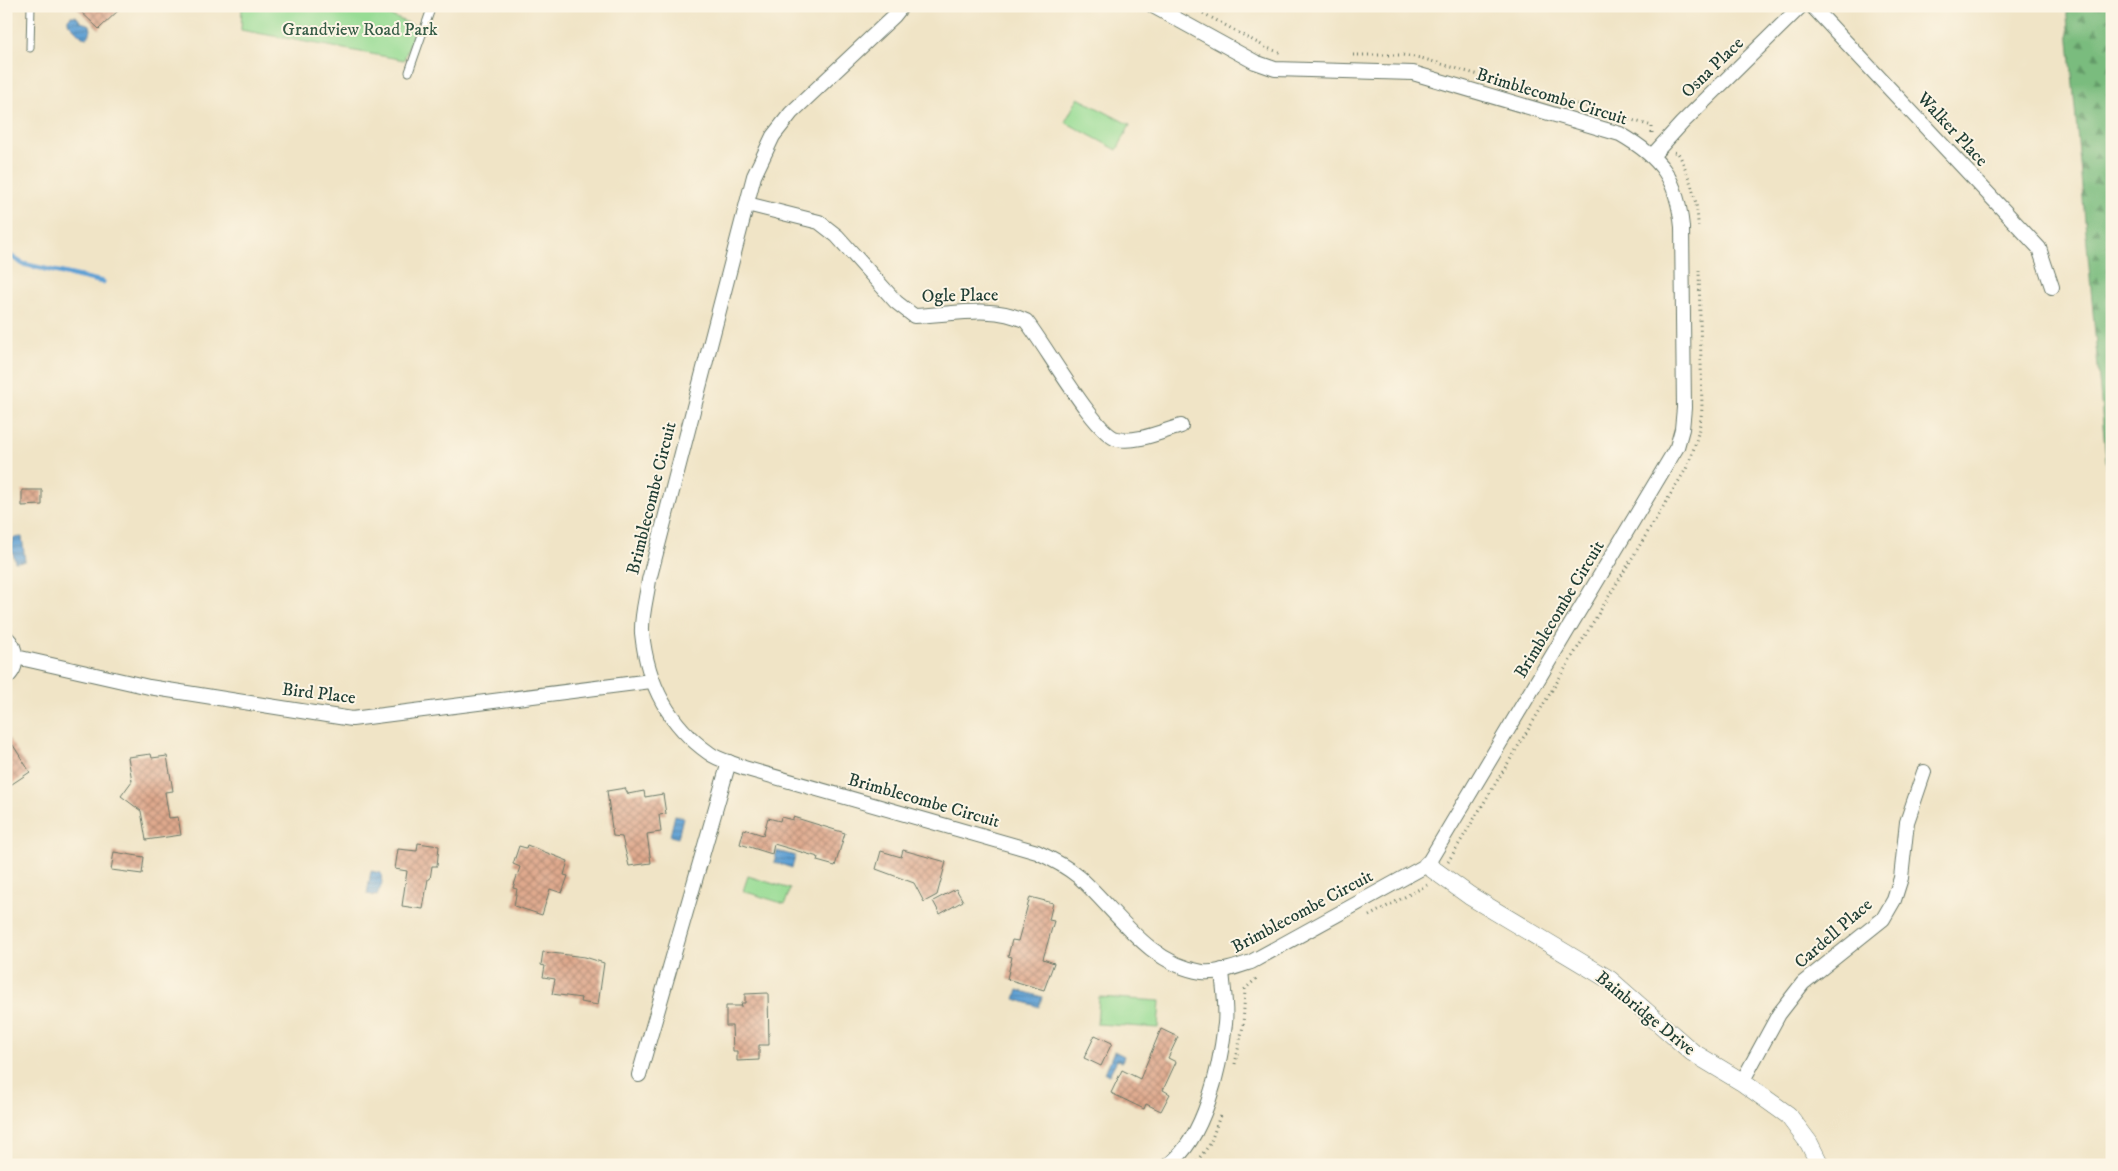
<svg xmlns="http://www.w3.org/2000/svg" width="2118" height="1171" viewBox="0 0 2118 1171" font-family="'IM FELL DW Pica',serif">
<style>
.forest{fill:url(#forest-firs);stroke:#4c7c59}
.park{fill:#98dc94;stroke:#5c8c64}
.water{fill:url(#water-rules);stroke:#406f84}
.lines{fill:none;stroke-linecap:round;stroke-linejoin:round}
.stream{stroke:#61a1d4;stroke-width:5}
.building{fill:url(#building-cross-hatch)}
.service-casing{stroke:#687767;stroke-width:9}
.minor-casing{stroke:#687767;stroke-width:16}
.tertiary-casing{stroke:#687767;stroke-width:19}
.path{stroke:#687767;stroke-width:3;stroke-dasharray:1 4;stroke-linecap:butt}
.service{stroke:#fff;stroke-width:7}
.minor{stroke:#fff;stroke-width:14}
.tertiary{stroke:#fff;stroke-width:18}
.labels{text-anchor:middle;stroke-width:4;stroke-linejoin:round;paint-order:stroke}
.park-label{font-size:18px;fill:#375d47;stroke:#fcf5e5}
.street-label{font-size:18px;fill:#1f3d34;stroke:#fcf5e5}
</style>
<defs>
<pattern id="forest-firs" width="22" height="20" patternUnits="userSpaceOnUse" patternTransform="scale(1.25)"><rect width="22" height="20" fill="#7abc7e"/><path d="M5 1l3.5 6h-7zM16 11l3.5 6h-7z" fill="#639a68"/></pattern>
<pattern id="water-rules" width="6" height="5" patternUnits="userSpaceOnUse" patternTransform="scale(1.25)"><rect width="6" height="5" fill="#61a1d4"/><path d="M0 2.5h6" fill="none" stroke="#4f84ad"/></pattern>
<pattern id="building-cross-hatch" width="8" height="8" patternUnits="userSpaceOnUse" patternTransform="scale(1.25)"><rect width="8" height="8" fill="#dfa98d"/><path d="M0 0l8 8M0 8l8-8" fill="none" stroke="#b48b74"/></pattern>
</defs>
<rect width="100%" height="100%" fill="#fcf5e5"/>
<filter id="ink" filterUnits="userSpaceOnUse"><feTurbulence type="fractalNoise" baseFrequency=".02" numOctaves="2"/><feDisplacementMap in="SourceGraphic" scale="10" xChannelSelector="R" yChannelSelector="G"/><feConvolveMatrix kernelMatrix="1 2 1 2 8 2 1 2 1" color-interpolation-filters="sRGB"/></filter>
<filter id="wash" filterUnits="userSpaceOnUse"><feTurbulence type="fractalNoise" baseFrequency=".0096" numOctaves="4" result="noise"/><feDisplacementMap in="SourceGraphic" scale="20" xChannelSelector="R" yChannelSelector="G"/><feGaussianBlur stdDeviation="1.12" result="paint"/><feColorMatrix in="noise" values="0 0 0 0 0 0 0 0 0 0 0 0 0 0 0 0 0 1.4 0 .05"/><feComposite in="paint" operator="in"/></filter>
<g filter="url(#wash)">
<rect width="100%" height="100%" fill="#f0e4c6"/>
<path class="forest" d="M2066,6H2112V527Z"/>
<g class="park">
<path d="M242,6H367L416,26L404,60L241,30Z"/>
<path d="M1078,98L1130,125L1117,150L1065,122Z"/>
<path d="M748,876L790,889L785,904L743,891Z"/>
<path d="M1099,997L1160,1001L1158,1028L1097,1024Z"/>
</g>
<g class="water">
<path d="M71,16H76L81,22L90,25L91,30L87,38L82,37L68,23V19Z"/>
<path d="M22,537L25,561L15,562L11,544H13V538Z"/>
<path d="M675,815L683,817L678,838L670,836Z"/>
<path d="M777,851L795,856L792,868L774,862Z"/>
<path d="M371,871L381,873L382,884L377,896L367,894Z"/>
<path d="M1018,990L1042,997L1039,1007L1015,999Z"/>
<path d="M1114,1051L1124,1056L1122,1062L1117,1060L1109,1075L1105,1073Z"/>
</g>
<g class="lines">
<path class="stream" d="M6,253L23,264L103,282"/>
</g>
<g id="blocks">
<g class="building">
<path d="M75,6H123L99,29Z"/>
<path d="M22,490H42V505L22,506Z"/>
<path d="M6,734L30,772L6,788Z"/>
<path d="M151,754L152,758L167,756L173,791L165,792L169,818L178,817L181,835L146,840L141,811L121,796L132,781L128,757Z"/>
<path d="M625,788L628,794L644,791L645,797L663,794L666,814L659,815L661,832L647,834L651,863L629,866L622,837L613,836L607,791Z"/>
<path d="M781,817L793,820V817L845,833L835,866L817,861L818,857L774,844L772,854L740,844L744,829L763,835L768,818L780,821Z"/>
<path d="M418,843L439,846L437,866H432L430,879H428L423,909L402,906L407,871L395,869L398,849L417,851Z"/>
<path d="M527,845L568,861L564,875L568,876L562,893L550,889L542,915L514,906L517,889L513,888L520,867L513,864L519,846L526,848Z"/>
<path d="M903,850L946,862L937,895L924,902L914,883L876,869L881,851L901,857Z"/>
<path d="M114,852L144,857L142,874L111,870Z"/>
<path d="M956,889L963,901L940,914L933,901Z"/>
<path d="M1030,897L1053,903L1049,920L1054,921L1043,959L1054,963L1044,990L1007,979L1012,957L1008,956L1012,940L1018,941Z"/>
<path d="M543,952L585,957L604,963L598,1005L580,1002L581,998L552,994L555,979L543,977L545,966L541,965Z"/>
<path d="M768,993L769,1045H759V1060L737,1061V1051H733L732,1026H726V1006H742L741,1003H745V994Z"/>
<path d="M1161,1029L1178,1037L1168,1058L1176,1062L1163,1090L1170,1094L1161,1111L1146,1104L1144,1109L1111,1093L1122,1070L1140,1079Z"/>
<path d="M1095,1035L1112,1043L1101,1066L1084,1058Z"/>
</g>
</g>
</g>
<g filter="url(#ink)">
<use href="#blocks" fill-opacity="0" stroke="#687767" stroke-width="1"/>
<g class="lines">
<g class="service-casing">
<g id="service">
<path d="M30,48L31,6"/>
<path d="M409,72L432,6"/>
</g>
</g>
<g class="minor-casing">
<g id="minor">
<path d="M902,6L894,16L791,113L773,136L754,176L649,580C647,596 641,616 642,633C647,682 668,724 709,753C718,760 733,763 744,768L1037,852C1052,859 1066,866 1079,877C1117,911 1148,964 1202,972C1217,974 1236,967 1251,962L1427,865L1677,447L1682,429L1684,408L1682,227C1677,179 1662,158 1620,134L1413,73L1275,69L1255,62L1153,6"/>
<path d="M1812,6L2039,248L2052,287"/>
<path d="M1652,156L1682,123L1801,6"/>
<path d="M747,204L819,222L837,236L896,302L914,316C952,315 991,304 1026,321C1044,343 1096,435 1117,439C1137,443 1163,431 1181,426"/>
<path d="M6,637C18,648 19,668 6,678"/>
<path d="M16,657L149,687L352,719L651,681"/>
<path d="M639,1075L729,762"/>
<path d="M1742,1082L1779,1014L1803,983L1883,919L1894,900L1901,878L1907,822L1924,772"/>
<path d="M1168,1165C1205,1139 1220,1067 1225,1024C1227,1007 1223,987 1222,970"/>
</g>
</g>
<g class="tertiary-casing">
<path id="tertiary" d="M1427,865L1470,896L1610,980L1692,1052L1742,1082L1788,1115L1809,1143L1820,1165"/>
</g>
<g class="path">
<path d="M1190,6L1267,48L1282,53"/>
<path d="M1353,55H1402L1421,58L1652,126V136"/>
<path d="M1674,152L1678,153L1680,156C1690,179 1698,201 1698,226"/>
<path d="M1448,862L1686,469C1695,448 1700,430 1702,408L1699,270"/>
<path d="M1369,916L1427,885"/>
<path d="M1235,1064L1243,1026L1245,989L1258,977"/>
<path d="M1194,1165L1210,1144L1221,1113"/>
</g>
<use href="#service" class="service"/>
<use href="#minor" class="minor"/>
<use href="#tertiary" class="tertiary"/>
</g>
</g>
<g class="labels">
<g class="park-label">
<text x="360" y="35">Grandview Road Park</text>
</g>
<g class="street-label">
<text transform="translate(1712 67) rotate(-44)" y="6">Osna Place</text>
<text transform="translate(1552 96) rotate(17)" y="6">Brimblecombe Circuit</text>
<text transform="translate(1953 129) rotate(47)" y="6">Walker Place</text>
<text transform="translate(960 295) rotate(-1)" y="6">Ogle Place</text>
<text transform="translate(651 498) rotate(-76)" y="6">Brimblecombe Circuit</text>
<text transform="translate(1559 609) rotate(-59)" y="6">Brimblecombe Circuit</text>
<text transform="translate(319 693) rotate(7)" y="6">Bird Place</text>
<text transform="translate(924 800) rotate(16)" y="6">Brimblecombe Circuit</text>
<text transform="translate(1302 911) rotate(-28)" y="6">Brimblecombe Circuit</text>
<text transform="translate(1833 933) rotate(-41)" y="6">Cardell Place</text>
<text transform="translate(1646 1013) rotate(39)" y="6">Bainbridge Drive</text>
</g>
</g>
<rect width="2118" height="1171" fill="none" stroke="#fcf5e5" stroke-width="25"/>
</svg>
